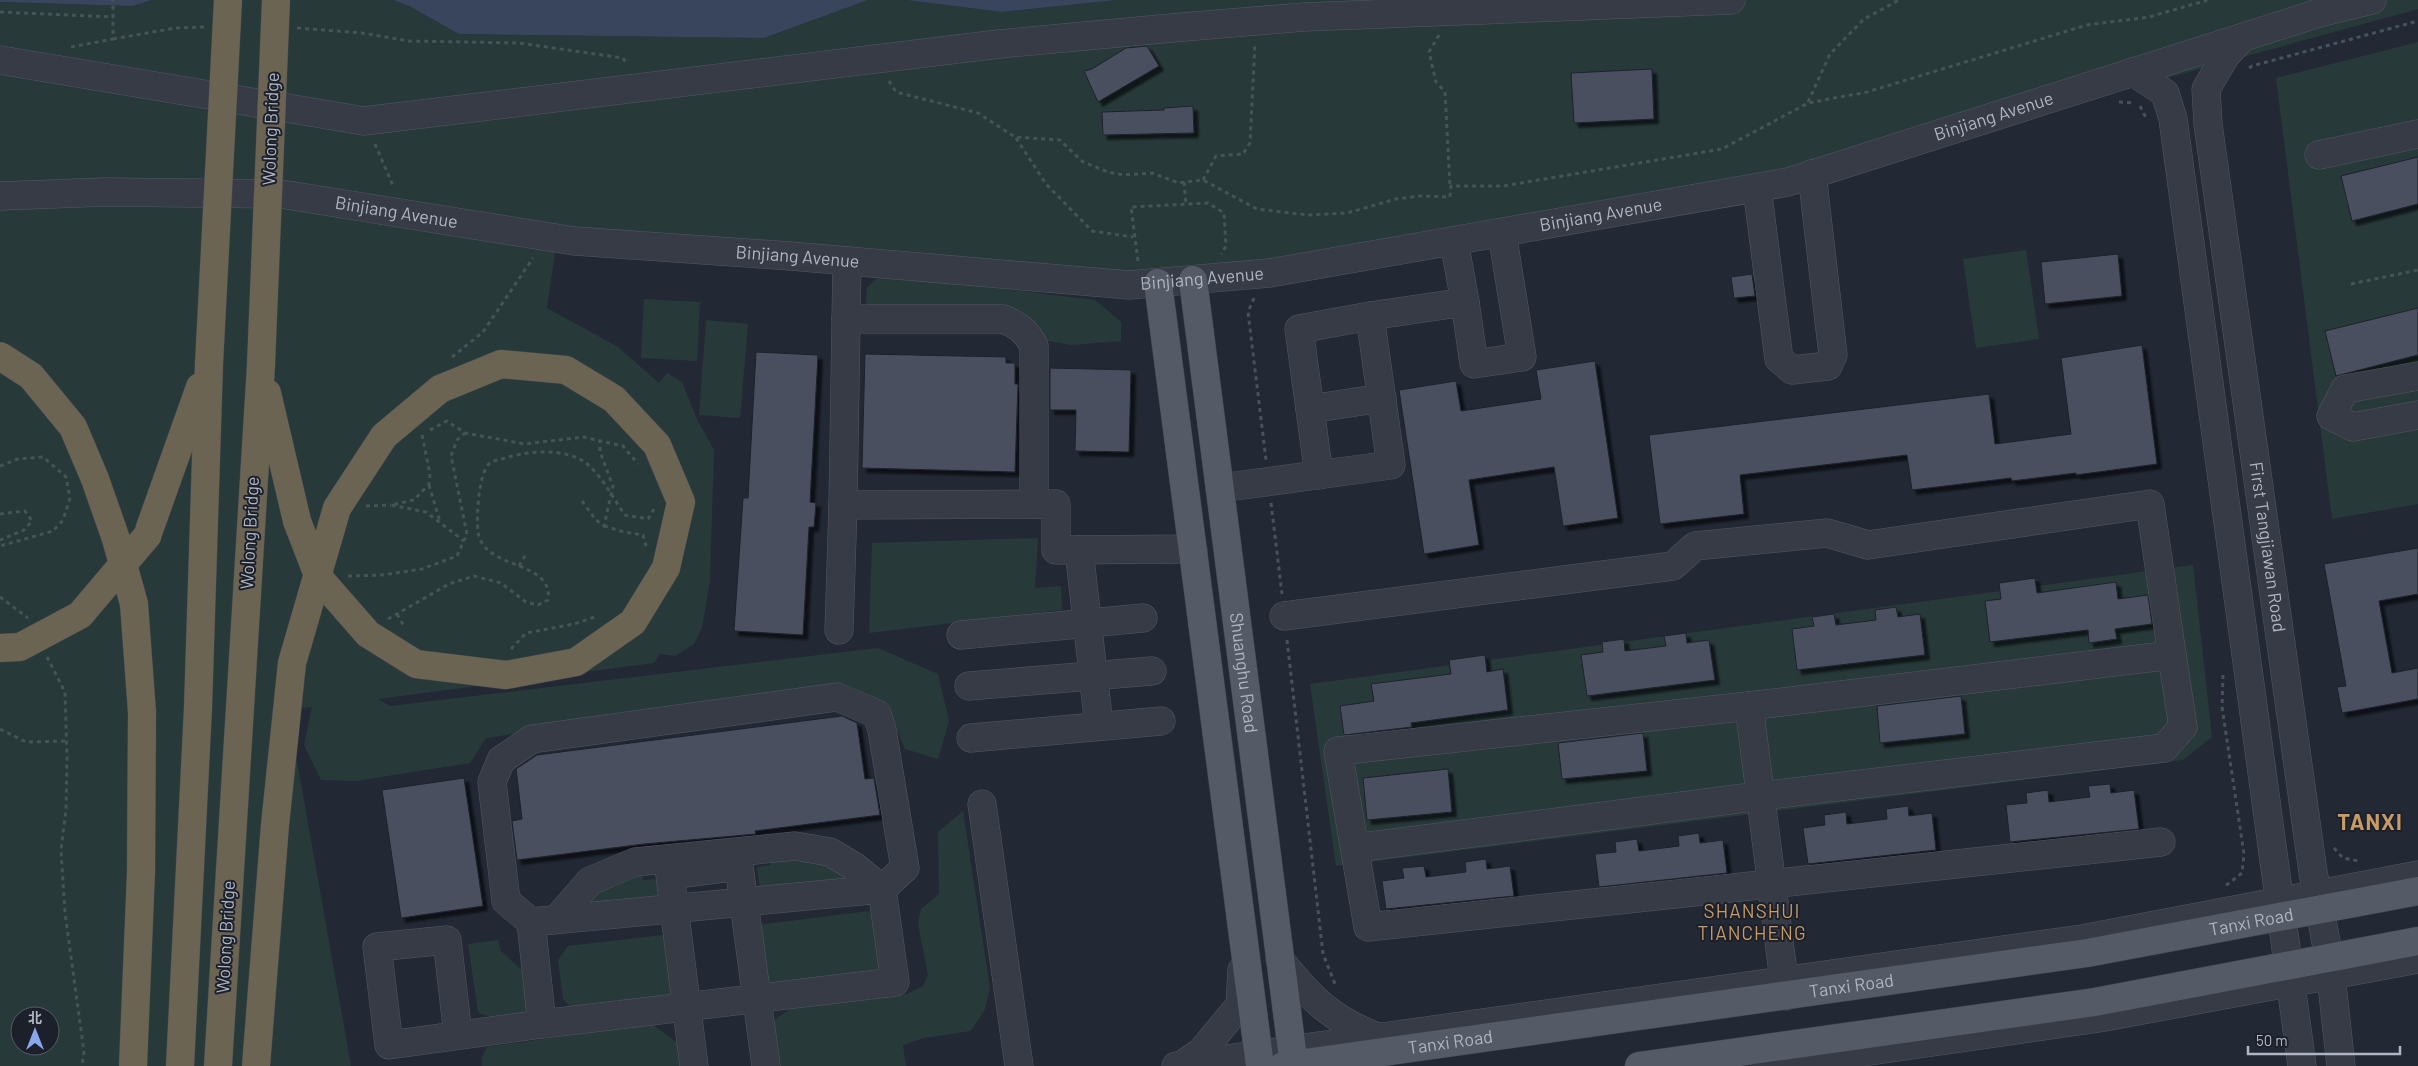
<svg xmlns="http://www.w3.org/2000/svg" width="2418" height="1066" viewBox="0 0 2418 1066" font-family="Barlow,'Noto Sans SC',sans-serif">
<style>
.green{fill:#28393a;fill-rule:evenodd}
.water{fill:#39455d}
.building{fill:#494f5f;stroke:#1d222d;filter:url(#shadow)}
.lines{fill:none;stroke-linecap:round;stroke-linejoin:round}
.minor-casing{stroke:#535864;stroke-width:29}
.major-casing{stroke:#3f4450;stroke-width:29}
.highway-casing{stroke:#404551;stroke-width:29}
.path{stroke:#465458;stroke-width:3;stroke-dasharray:4 4;stroke-linecap:butt}
.minor{stroke:#363b46;stroke-width:28}
.major{stroke:#545a66;stroke-width:28}
.highway{stroke:#6b6453;stroke-width:28}
.highway-bridge-casing{stroke:#404551;stroke-width:29;stroke-linecap:butt}
.highway-bridge{stroke:#6b6453;stroke-width:28}
.labels{text-anchor:middle;stroke-width:4;stroke-linejoin:round;paint-order:stroke}
.street-label{font-size:18px;fill:#b0b5c3;stroke:#1b202b}
.neighbourhood-label{font-size:19px;letter-spacing:1px;fill:#c89a66;stroke:#1b202b}
.district-label{font-size:22px;font-weight:bold;letter-spacing:1px;fill:#c89a66;stroke:#1b202b}
</style>
<defs>
<filter id="shadow"><feDropShadow dx="4.5" dy="4.5" stdDeviation="1" flood-color="#0009"/></filter>
</defs>
<rect width="100%" height="100%" fill="#222935"/>
<g class="green">
<path d="M153,0H393L411,7L459,34L764,38L868,0H906L1002,12L1117,0H2418V9L1788,182L1158,283L557,238L547,308L618,347L659,383L667,373L682,382L697,419L714,450L710,580L702,628L694,644L675,656L660,654L654,663L378,699L390,706L878,648L938,674L949,721L938,759L905,749L889,711L824,688L486,738L470,763L356,781L321,780L304,745L312,707L288,710L351,1066H0V2L133,6ZM20,1016H50V1046H20Z"/>
<path d="M2418,42V504L2332,519L2276,78Z"/>
<path d="M2026,250L2039,339L1976,348L1963,259Z"/>
<path d="M878,277H905L1095,300L1121,322V341L1071,345L876,310L866,304L867,288Z"/>
<path d="M644,299L700,302L697,361L641,358Z"/>
<path d="M706,320L748,324L740,418L699,415Z"/>
<path d="M1038,538L1035,588L1061,586L1062,610L869,633L872,543Z"/>
<path d="M2193,565L2212,737L2183,760L1336,866L1310,684Z"/>
<path d="M963,811L990,988L985,1009L971,1031L924,1038L903,1045L906,1066H774L770,1035L775,1020L795,1005L907,994L923,986L928,975L918,923L921,909L939,894L938,832Z"/>
<path d="M809,855L860,881L760,890L757,867L771,865L770,859Z"/>
<path d="M642,871L643,880L660,879L664,900L586,907L598,889Z"/>
<path d="M869,911L878,923L884,965L872,973L765,987L757,925Z"/>
<path d="M671,934L681,999L575,1012L563,999L558,960L568,946Z"/>
<path d="M498,940L501,951L527,975L530,1008C515,1021 495,1021 478,1012L468,944Z"/>
<path d="M652,1024L680,1045L686,1066H482V1057L487,1047Z"/>
</g>
<g class="water">
<path d="M0,0H152L133,6L0,2Z"/>
<path d="M393,0H868L764,38L459,34L411,7Z"/>
<path d="M906,0H1117L1002,12Z"/>
</g>
<g class="building">
<path d="M1147,46L1159,66L1098,102L1084,71L1092,69L1126,48Z"/>
<path d="M1652,69L1654,119L1574,123L1571,73Z"/>
<path d="M1193,106L1194,133L1103,135L1102,112L1164,110V108Z"/>
<path d="M2418,157V204L2352,221L2341,176Z"/>
<path d="M2118,254L2122,296L2045,304L2041,262Z"/>
<path d="M1752,274L1755,296L1734,298L1731,277Z"/>
<path d="M2418,308V355L2336,376L2325,331Z"/>
<path d="M2142,345L2157,464L2076,475V473L2012,481L2011,478L1912,490L1907,455L1740,475L1744,514L1660,524L1649,435L1989,394L1995,444L2071,434L2061,358Z"/>
<path d="M756,352L818,355L810,502L816,503L814,527H809L803,635L734,631L743,498H748Z"/>
<path d="M865,354L1006,357V363H1015V384H1018L1015,472L862,468Z"/>
<path d="M1595,361L1618,518L1563,526L1554,467L1469,480L1479,545L1424,554L1399,390L1456,381L1461,411L1541,399L1536,370Z"/>
<path d="M1050,368L1131,370L1129,452L1075,451L1076,410H1050Z"/>
<path d="M2418,548V594L2379,601L2392,673L2418,668V699L2342,713L2337,687L2346,686L2324,564Z"/>
<path d="M2035,578L2037,593L2116,582L2118,599L2148,595L2152,624L2115,629L2117,639L2089,643L2088,630L1990,642L1985,601L2001,599L1999,583Z"/>
<path d="M1896,607L1898,617L1920,614L1925,655L1797,670L1792,629L1814,626L1812,617L1834,614L1836,625L1876,620L1875,610Z"/>
<path d="M1686,633L1687,643L1709,640L1715,680L1587,696L1581,655L1603,652L1602,642L1624,639L1625,651L1666,646L1664,636Z"/>
<path d="M1485,655L1487,672L1503,669L1508,710L1411,723L1412,727L1344,735L1340,706L1374,701L1371,684L1451,674L1449,660Z"/>
<path d="M1961,696L1965,734L1880,743L1877,706Z"/>
<path d="M842,716L857,723L865,779L874,778L880,815L755,831L756,834L644,844L517,860L512,821L522,819L516,769L537,755Z"/>
<path d="M1643,733L1647,771L1562,779L1558,743Z"/>
<path d="M1448,769L1452,812L1367,820L1363,778Z"/>
<path d="M464,778L483,906L401,918L382,790Z"/>
<path d="M2110,784L2111,793L2134,790L2139,829L2010,842L2006,805L2027,803L2026,793L2048,790L2049,802L2090,797L2088,786Z"/>
<path d="M1908,806L1909,816L1932,813L1936,850L1808,864L1803,828L1825,825L1824,815L1846,812L1847,824L1887,819L1886,809Z"/>
<path d="M1699,833L1700,843L1723,840L1727,873L1599,887L1595,854L1616,852L1615,842L1637,839L1639,851L1679,846L1678,836Z"/>
<path d="M1486,859L1487,869L1510,866L1514,896L1386,909L1382,881L1404,878L1402,868L1424,866L1426,877L1466,872L1465,862Z"/>
</g>
<g class="lines">
<g class="minor-casing">
<g id="minor">
<path id="s1" d="M2242,38L2226,55L2206,89L2208,124L2313,872L2329,958L2341,1066"/>
<path d="M0,60L364,121L999,44L1183,27L1304,17L1731,0"/>
<path d="M2133,72L2165,93L2173,119L2302,1066"/>
<path d="M2319,155L2418,134"/>
<path d="M1757,188L1779,359L1792,370L1828,366L1833,355L1812,174"/>
<path id="s2" d="M0,196L105,192L281,194L574,241L790,256L1129,285L1270,273L1788,182L2319,13L2372,0"/>
<path d="M1454,241L1465,302"/>
<path d="M847,261L843,505L1056,504V550L1193,549"/>
<path d="M846,319H1003C1018,325 1026,331 1034,346V504"/>
<path d="M2418,376L2345,389L2331,416L2353,427L2418,415"/>
<path d="M1310,409L1382,398"/>
<path d="M1319,475L1299,329L1370,316"/>
<path d="M1220,488L1391,465L1370,316L1465,302L1474,364L1522,357L1502,233"/>
<path d="M1079,550L1099,726"/>
<path d="M1284,616L1673,566L1695,546L1827,533L1868,545L2150,504L2172,655"/>
<path d="M839,630L843,505"/>
<path d="M961,635L1143,618"/>
<path d="M969,686L1152,671"/>
<path d="M1749,706L1786,996"/>
<path d="M971,738L1161,721"/>
<path d="M982,804L1019,1066"/>
<path d="M1355,848L1760,796L2164,748L2183,727L2172,655L1749,706L1338,751L1368,927L2161,842"/>
<path d="M882,889L895,982L542,1024L531,922Z"/>
<path d="M531,922L506,901L492,782L501,760L532,739L837,697L877,714L882,730L905,868L882,889L855,867L830,852L795,846L635,862L590,881L557,919"/>
<path d="M1280,960C1312,1000 1332,1020 1380,1038"/>
<path d="M458,1035L447,940L377,947L389,1045L542,1024"/>
<path d="M1182,1065L1201,1052L1240,1005L1242,970"/>
<path d="M694,1066L670,875L739,866L766,1066"/>
<path d="M1176,1066L2082,939L2418,875"/>
<path d="M1765,1066L2099,1018L2418,959"/>
</g>
</g>
<g class="major-casing">
<g id="major">
<path id="s3" d="M1193,280L1294,1066"/>
<path d="M1158,283L1260,1066"/>
<path id="s4" d="M1283,1066L2087,953L2418,891"/>
<path d="M1639,1066L2095,1002L2418,941"/>
</g>
</g>
<g class="highway-casing">
<g id="highway">
<path d="M267,393L297,521"/>
<path d="M147,536L200,387"/>
<path d="M180,1066L198,708L209,364"/>
<path d="M218,1066L261,365"/>
</g>
</g>
<g class="path">
<path d="M0,12L113,17"/>
<path d="M297,28L362,33L409,41L519,43L623,58L627,65"/>
<path d="M1439,35L1429,52L1436,82L1445,92L1450,186"/>
<path d="M113,39L175,28L204,27"/>
<path d="M71,47L113,39V0"/>
<path d="M2249,68L2252,66L2418,21"/>
<path d="M889,81L896,92L978,113L1015,137L1060,140L1083,162L1108,172L1124,175L1152,173L1179,183L1203,180L1257,209L1308,215L1347,213L1396,199L1419,196L1450,197L1451,186H1503L1722,149L1808,103L1867,92L2087,25L2149,17L2208,0"/>
<path d="M1808,102L1830,54L1864,19L1899,0"/>
<path d="M2119,102L2135,103"/>
<path d="M2140,106L2147,120"/>
<path d="M1016,138L1046,184L1092,231L1133,237"/>
<path d="M375,144L394,188"/>
<path d="M1203,180L1216,156L1243,154L1250,143L1255,43"/>
<path d="M1184,182L1186,204"/>
<path d="M1138,261L1131,207L1208,203L1224,213L1226,246L1221,254"/>
<path d="M2351,284L2418,270"/>
<path d="M1254,298L1248,312L1266,460"/>
<path d="M452,357L483,332L533,258"/>
<path d="M430,430L447,421L465,433L525,444L583,437L623,446L638,464"/>
<path d="M422,435L430,474L429,484L414,500L391,505L426,512L464,541"/>
<path d="M0,466L18,459L43,457L66,477L70,498L63,520L53,531L0,546"/>
<path d="M429,485L440,522"/>
<path d="M582,501L596,520L604,526L613,486L600,452V441"/>
<path d="M1271,503L1282,594"/>
<path d="M366,506L391,505"/>
<path d="M0,514L25,511L32,521L24,530L0,540"/>
<path d="M604,526L624,532L643,535L646,546"/>
<path d="M519,566L526,554"/>
<path d="M348,576L382,575L422,569L457,556L467,534L451,456L457,440L465,433"/>
<path d="M0,597L28,618"/>
<path d="M397,614L405,628"/>
<path d="M388,619L449,584L474,576L501,583L526,602L538,605L548,600C554,559 482,571 478,531C476,517 479,475 488,465C491,461 497,460 502,459C525,451 565,447 586,463C602,476 613,498 625,515L648,519L654,509"/>
<path d="M1287,640L1323,954L1335,984"/>
<path d="M511,649L526,633L574,624L598,616"/>
<path d="M47,657L65,692L67,759L66,809L61,850L65,913L84,1052L82,1066"/>
<path d="M2223,675L2222,707L2244,854L2242,873L2224,887"/>
<path d="M0,729L26,742L67,741"/>
<path d="M2334,848L2343,858L2358,861"/>
</g>
<use href="#minor" class="minor"/>
<use href="#major" class="major"/>
<use href="#highway" class="highway"/>
<g class="highway-bridge-casing">
<g id="highway-bridge">
<path d="M0,356L31,376L73,427L95,479L116,539L134,604L142,712L141,872L133,1066"/>
<path d="M209,364L228,0"/>
<path d="M261,365L276,0"/>
<path d="M0,648L20,647L80,615L147,536"/>
<path d="M256,1066L275,825L292,663L337,508L384,436L440,389L501,364L566,370L614,399L657,445L681,502L666,568L633,622L576,662L506,675L416,664L368,634L319,578L297,521"/>
</g>
</g>
<use href="#highway-bridge" class="highway-bridge"/>
</g>
<g class="labels">
<g class="street-label">
<text dy="6" stroke="none"><textPath href="#s2" startOffset="2018">Binjiang Avenue</textPath></text>
<text transform="translate(271 129) rotate(-88)" y="6">Wolong Bridge</text>
<text dy="6" stroke="none"><textPath href="#s2" startOffset="398">Binjiang Avenue</textPath></text>
<text dy="6" stroke="none"><textPath href="#s2" startOffset="1612">Binjiang Avenue</textPath></text>
<text dy="6" stroke="none"><textPath href="#s2" startOffset="802">Binjiang Avenue</textPath></text>
<text dy="6" stroke="none"><textPath href="#s2" startOffset="1208">Binjiang Avenue</textPath></text>
<text transform="translate(250 533) rotate(-87)" y="6">Wolong Bridge</text>
<text dy="6" stroke="none"><textPath href="#s1" startOffset="525">First Tangjiawan Road</textPath></text>
<text dy="6" stroke="none"><textPath href="#s3" startOffset="396">Shuanghu Road</textPath></text>
<text dy="6" stroke="none"><textPath href="#s4" startOffset="979">Tanxi Road</textPath></text>
<text transform="translate(226 937) rotate(-87)" y="6">Wolong Bridge</text>
<text dy="6" stroke="none"><textPath href="#s4" startOffset="574">Tanxi Road</textPath></text>
<text dy="6" stroke="none"><textPath href="#s4" startOffset="169">Tanxi Road</textPath></text>
</g>
<g class="neighbourhood-label">
<text x="1752" y="918">SHANSHUI<tspan x="1752" dy="22">TIANCHENG</tspan></text>
</g>
<g class="district-label">
<text x="2370" y="830">TANXI</text>
</g>
</g>
<g transform="translate(35 1031)"><circle r="24" fill="#1b202b" stroke="#575c68"/>
<path d="M0-4L9 19L0 12L-9 19Z" fill="#8ba7ec"/>
<text y="-8" font-size="14" font-weight="bold" text-anchor="middle" fill="#b0b5c3">北</text>
</g>
<path d="M2248 1046v8h152v-8" fill="none" stroke="#b0b5c3" stroke-width="2.5"/>
<text x="2256" y="1046" font-size="15" fill="#b0b5c3" stroke="#1b202b" stroke-width="4" paint-order="stroke">50 m</text>
</svg>
